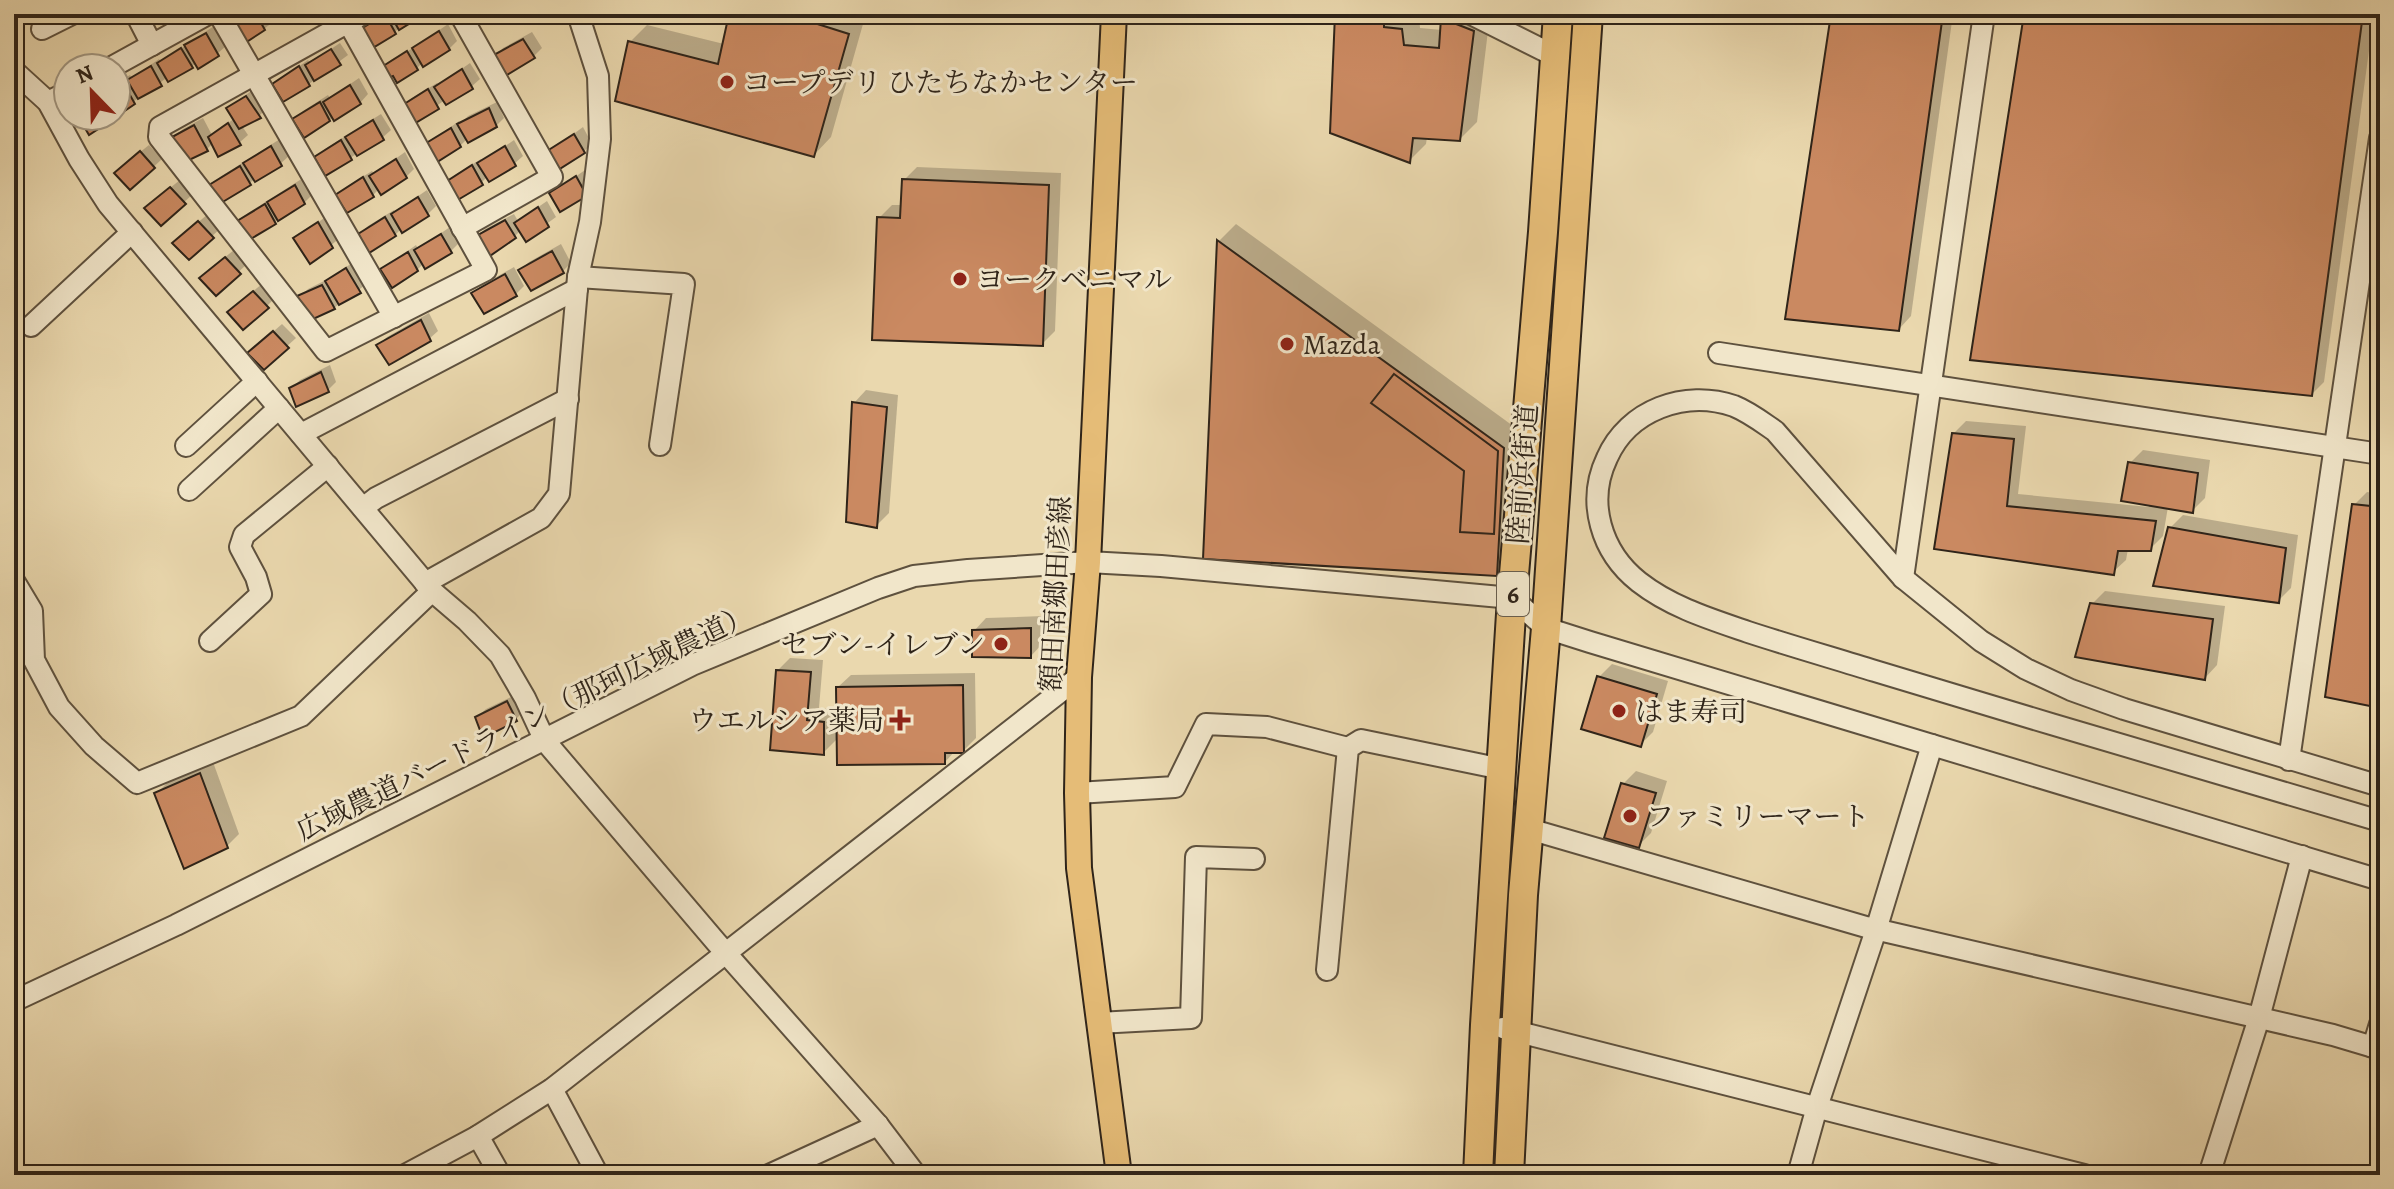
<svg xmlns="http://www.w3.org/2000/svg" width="2394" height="1189" viewBox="0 0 2394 1189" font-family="Alegreya,'Noto Serif JP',serif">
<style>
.shadow{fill:#0003}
.building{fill:#ca8961;stroke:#2f2419;stroke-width:2}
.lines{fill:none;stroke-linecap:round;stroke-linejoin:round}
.minor-casing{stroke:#5e513e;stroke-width:24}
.major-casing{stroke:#2f2419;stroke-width:28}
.highway-casing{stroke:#2f2419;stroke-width:32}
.minor{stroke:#f1e6ca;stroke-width:20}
.major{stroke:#e5bc77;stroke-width:24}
.highway{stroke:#e5bc77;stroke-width:28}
.poi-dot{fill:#8f2418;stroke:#f1e6ca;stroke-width:3}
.labels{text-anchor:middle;stroke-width:6;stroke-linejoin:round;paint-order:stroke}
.shield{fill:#f1e6ca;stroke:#695e4e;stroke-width:2}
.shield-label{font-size:26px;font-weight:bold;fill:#2f2419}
.poi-label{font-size:28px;fill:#2f2419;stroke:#f1e6ca;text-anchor:start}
.street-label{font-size:28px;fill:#2f2419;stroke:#f1e6ca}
</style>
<rect width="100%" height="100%" fill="#ead8ae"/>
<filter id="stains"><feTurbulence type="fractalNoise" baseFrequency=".0025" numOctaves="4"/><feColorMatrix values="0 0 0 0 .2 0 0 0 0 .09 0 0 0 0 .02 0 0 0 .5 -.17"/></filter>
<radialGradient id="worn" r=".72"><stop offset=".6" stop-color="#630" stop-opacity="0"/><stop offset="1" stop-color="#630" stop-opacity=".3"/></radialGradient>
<g class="shadow">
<path d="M239,14H283L264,29L233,20Z"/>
<path d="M383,14H421L394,32L363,30Z"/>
<path d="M731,14H855L865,17L831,137L814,155L630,42L647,25L724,44Z"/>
<path d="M1337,14H1419L1420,28L1442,30V19L1448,14H1490L1477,122L1460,139L1427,137L1426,144L1409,161Z"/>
<path d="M1833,14H1953L1911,316L1899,329Z"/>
<path d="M2026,14H2374L2324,382L2312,394Z"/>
<path d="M448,24L457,41L449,49L423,62L417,68L394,74L382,68L391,60L417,46Z"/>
<path d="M214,26L226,46L217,54L168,77L116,114V83L130,75L132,78L159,59L161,62Z"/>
<path d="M532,32L542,48L534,56L495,57L503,48Z"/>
<path d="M340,43L348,55L309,84H274L308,60L310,63Z"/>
<path d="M470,63L480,79L471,87L445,100L413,122L403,106L412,98L437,83L439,85Z"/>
<path d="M359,78L368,94L360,103L329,120L295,119L303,111L328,95L330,98Z"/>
<path d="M254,89L267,108L259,116L242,126L248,135L239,143H213L207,149L174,137L183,129L203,118L212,135L235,118L228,108Z"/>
<path d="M497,102L504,118L496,126L468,138L460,146L426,145L459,121L460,124L468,116Z"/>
<path d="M381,114L391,130L382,138L326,173L316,157L325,149Z"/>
<path d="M583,127L592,144L583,152H549Z"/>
<path d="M280,139L289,156L280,164L249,183L212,185L220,177Z"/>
<path d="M514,140L523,156L514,164L488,176L481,183H447L455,175L481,159L482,162Z"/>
<path d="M149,145L162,159L131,188L124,165Z"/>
<path d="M405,152L414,169L406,177L379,189L372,196L338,195L346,187L372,171L374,174Z"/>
<path d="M917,167L1061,173L1055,331L1042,344L879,218L892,205H903L904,180Z"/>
<path d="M585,170L594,186L586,194H551Z"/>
<path d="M303,178L312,195L304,203L274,222H240L248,213Z"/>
<path d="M180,180L193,194L161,223L155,200Z"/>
<path d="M427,190L436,206L428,214L402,228L395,235L360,234L368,226L394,210L395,212Z"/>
<path d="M547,201L556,217L526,239L521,230L514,237H477L485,229L514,214L518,221Z"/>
<path d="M208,214L221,228L189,257L183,235Z"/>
<path d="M327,216L340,238L311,261L296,238Z"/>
<path d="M1236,224L1520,431L1514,557L1497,574L1205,557L1219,241Z"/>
<path d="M450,227L459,243L451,251L424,263L417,270L383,269L416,245L418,249Z"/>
<path d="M561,244L571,263L563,271L520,270L529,262Z"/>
<path d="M234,250L247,264L216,293L209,270Z"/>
<path d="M355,261L368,283L334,308L300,297L308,289L330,278Z"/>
<path d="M514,267L524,286L516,294L485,311L473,293L482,285Z"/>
<path d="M262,284L275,298L267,306L237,304Z"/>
<path d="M429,313L438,331L429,339L379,345L387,337Z"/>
<path d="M282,324L296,338L264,367L258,345Z"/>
<path d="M330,365L336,382L328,390L292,388L300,380Z"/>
<path d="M2380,375V398H2377Z"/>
<path d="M866,390L898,395L889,513L876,526L854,403Z"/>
<path d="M1966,421L2026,426L2018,494L2149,507L2130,463L2143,450L2210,460L2205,498L2192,511L2168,507L2163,536L2150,549H2128L2126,560L2113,572L1937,547L1953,434Z"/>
<path d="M2367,492L2380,494V706L2354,505Z"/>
<path d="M2183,515L2298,535L2291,588L2278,601L2170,528Z"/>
<path d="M2105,591L2225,606L2217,665L2205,678L2092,604Z"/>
<path d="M1043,616V643L1031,656L974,631L986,618Z"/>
<path d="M790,658L823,660L819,708L838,710V687L851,675L975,673L976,738L963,751H955L945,762L838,738L823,753L777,671Z"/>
<path d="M1612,664L1668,681L1653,732L1640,745L1599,677Z"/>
<path d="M515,695L524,711L516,719L477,717L486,709Z"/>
<path d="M213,762L239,834L226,847L156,794L169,781Z"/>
<path d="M1636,771L1667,781L1651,833L1638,846L1623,784Z"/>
</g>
<g class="building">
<path d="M240,14H256L265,30L245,43L231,20Z"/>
<path d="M385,14L396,34L371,49L361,29Z"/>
<path d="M390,14H425L399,30Z"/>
<path d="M729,14H786L849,34L814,157L615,101L628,41L718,64Z"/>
<path d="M1335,14H1384V27L1402,29L1404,45L1439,48L1441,18L1474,31L1460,141L1413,138L1410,163L1330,133Z"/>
<path d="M1831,14H1943L1899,331L1785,319Z"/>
<path d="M2024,14H2363L2312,396L1970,360Z"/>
<path d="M439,31L450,50L423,67L412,48Z"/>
<path d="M206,33L219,56L198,69L184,45Z"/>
<path d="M523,39L535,58L502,78L492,56Z"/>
<path d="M181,48L193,68L168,82L157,63Z"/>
<path d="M331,49L341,65L314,81L305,65Z"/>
<path d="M407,51L418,70L397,83L393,76L386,79L380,68Z"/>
<path d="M151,66L162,86L138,99L127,80Z"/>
<path d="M299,66L310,86L283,102L272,84Z"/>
<path d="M462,69L473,89L446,105L434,87Z"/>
<path d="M122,81L135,104L114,118L116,85Z"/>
<path d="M350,85L361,104L334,121L323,102Z"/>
<path d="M428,89L439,109L412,125L401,106Z"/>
<path d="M246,96L261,118L239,129L226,108Z"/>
<path d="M320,102L330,121L304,138L292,119Z"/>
<path d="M489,108L497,127L468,143L457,124Z"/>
<path d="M78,116H106L109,122L89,135Z"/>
<path d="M373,120L384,140L357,156L345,137Z"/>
<path d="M228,123L241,145L218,157L208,137Z"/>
<path d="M194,125L208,151L185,162L172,137Z"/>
<path d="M451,128L461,147L434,164L423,145Z"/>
<path d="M574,134L585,153L558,170L547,151Z"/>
<path d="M341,140L352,160L325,176L314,157Z"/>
<path d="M271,146L282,166L255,182L243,163Z"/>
<path d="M505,146L516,166L489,182L477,163Z"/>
<path d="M140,151L155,168L130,190L114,173Z"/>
<path d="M396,159L407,178L381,195L369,176Z"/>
<path d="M472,165L483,185L456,201L444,183Z"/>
<path d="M240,166L251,185L221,203L209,185Z"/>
<path d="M576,176L587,196L560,212L549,193Z"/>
<path d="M363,177L374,197L347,213L335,195Z"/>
<path d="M902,179L1049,185L1043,346L872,340L877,217L900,218Z"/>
<path d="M295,185L305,204L278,221L267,202Z"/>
<path d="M170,187L186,204L161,226L144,208Z"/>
<path d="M418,197L429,216L402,233L391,214Z"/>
<path d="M265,204L276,224L249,240L237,221Z"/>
<path d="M538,207L549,227L526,242L514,223Z"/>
<path d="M385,217L396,236L369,253L358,234Z"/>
<path d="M505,220L516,238L487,258L474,237Z"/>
<path d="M198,221L214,238L189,260L172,243Z"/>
<path d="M318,222L333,248L310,264L293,238Z"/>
<path d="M441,234L452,253L425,269L414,250Z"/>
<path d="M1217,240L1504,448L1497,576L1203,559Z"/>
<path d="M552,251L564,273L531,291L518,270Z"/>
<path d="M408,252L418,271L392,288L380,269Z"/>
<path d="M225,257L241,274L216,296L199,278Z"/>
<path d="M346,268L361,293L339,305L325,281Z"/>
<path d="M505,274L517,296L484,314L471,293Z"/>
<path d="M322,285L335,309L311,320L297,296Z"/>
<path d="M253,291L269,308L243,330L227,312Z"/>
<path d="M421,320L431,341L389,365L376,345Z"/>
<path d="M273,331L289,348L264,370L247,353Z"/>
<path d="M321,372L329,392L296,407L289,388Z"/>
<path d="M1394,374L1498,451L1494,534L1460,532L1464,471L1371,403Z"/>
<path d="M852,402L887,407L877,528L846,522Z"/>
<path d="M1952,433L2014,439L2007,506L2156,521L2151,551H2118L2114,575L1934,549Z"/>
<path d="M2128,462L2198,473L2193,513L2121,501Z"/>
<path d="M2352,504L2380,507V708L2325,697Z"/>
<path d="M2168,527L2286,548L2279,603L2153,586Z"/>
<path d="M2090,603L2213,619L2205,680L2075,657Z"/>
<path d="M1031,628V658L972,657V630Z"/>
<path d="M776,670L811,672L807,720L824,722V755L770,750Z"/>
<path d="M1597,676L1657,694L1641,747L1581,729Z"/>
<path d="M963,685L964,753H945V764L837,765L836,687Z"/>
<path d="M507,701L517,721L483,738L475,717Z"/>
<path d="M200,773L228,848L184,869L154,793Z"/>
<path d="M1621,783L1656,793L1639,848L1604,838Z"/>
</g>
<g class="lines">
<g class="minor-casing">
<g id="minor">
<path d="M136,14L152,45"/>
<path d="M219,14L394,317"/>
<path d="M460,14L552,177L462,228"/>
<path d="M1471,14L1555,56"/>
<path d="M348,22L486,270L326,351L159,137L160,127L363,14"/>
<path d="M42,29L72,14"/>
<path d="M110,68L208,14"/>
<path d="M14,71L48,102L79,159L108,204L432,591L467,621L500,655L525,698L545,741L716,942L878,1125L916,1175"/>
<path d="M48,102L68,92"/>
<path d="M578,277L684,284L660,445"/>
<path d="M31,326L132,232"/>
<path d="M1719,353L2380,454"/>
<path d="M301,434L577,289"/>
<path d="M186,446L257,381"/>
<path d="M189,490L279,408"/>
<path d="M363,508L376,498L568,399"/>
<path d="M1903,578L1984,14"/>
<path d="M14,581L32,611L34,660L59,707L94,746L137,783L301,716L432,591"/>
<path d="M425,583L541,518L559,494L578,277L590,222L600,139L598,76L578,14"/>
<path d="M210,641L261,594L256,577L240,547L244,535L328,466"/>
<path d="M2289,760L2380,138"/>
<path d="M2380,786L2124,709L2071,690L2026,669L1981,641L1903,578L1775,431C1762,422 1749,412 1734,406C1685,389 1628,410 1607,458C1586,502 1601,552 1639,582C1671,607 1710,619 1748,632C1791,646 1833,658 1875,671C2043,722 2212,772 2380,821"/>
<path d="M1077,793L1175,787L1206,724L1267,727L1348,748"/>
<path d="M1529,829L1866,927L2333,1035L2380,1049"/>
<path d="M1327,970L1348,748L1361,740L1502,769"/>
<path d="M14,1001L176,925L692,665L878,588L914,576L968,570L1088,562L1161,566L1512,598L1546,628L1590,642L2380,880"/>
<path d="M1098,1023L1191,1018L1196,857L1254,859"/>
<path d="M1503,1028L2084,1175"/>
<path d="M2373,1047L2380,1024"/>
<path d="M552,1089L598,1175"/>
<path d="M478,1136L500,1175"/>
<path d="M405,1175L478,1136L552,1089L1079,677"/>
<path d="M769,1175L878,1125"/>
<path d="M1798,1175L1817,1107L1876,930L1932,745"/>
<path d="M2209,1175L2259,1018L2302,856"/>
</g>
</g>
<g class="major-casing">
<path id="major" d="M1114,14L1088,562L1079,677L1077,793L1079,868L1119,1175"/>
</g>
<g class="highway-casing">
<g id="highway">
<path d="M1478,1175L1485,1025L1512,598L1543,232L1558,14"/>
<path d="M1509,1175L1523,895L1546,628L1588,14"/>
</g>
</g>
<use href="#minor" class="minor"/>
<use href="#major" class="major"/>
<use href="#highway" class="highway"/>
</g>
<g class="poi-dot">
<circle cx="727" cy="82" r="8"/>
<circle cx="960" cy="279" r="8"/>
<circle cx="1287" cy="344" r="8"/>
<circle cx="1001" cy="644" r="8"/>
<circle cx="1619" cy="711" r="8"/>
<path d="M896 708h8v8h8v8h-8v8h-8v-8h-8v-8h8z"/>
<circle cx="1630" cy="816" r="8"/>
</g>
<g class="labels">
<rect class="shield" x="1497" y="572" width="32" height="44" rx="6"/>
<g class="shield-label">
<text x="1513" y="603">6</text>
</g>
<g class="poi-label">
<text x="743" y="92">コープデリ ひたちなかセンター</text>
<text x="976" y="289">ヨークベニマル</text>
<text x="1303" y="354">Mazda</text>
<text x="985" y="654" text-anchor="end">セブン-イレブン</text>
<text x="1635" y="721">はま寿司</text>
<text x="884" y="730" text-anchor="end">ウエルシア薬局</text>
<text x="1646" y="826">ファミリーマート</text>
</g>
<g class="street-label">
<text transform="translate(1522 474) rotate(-86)" y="10">陸前浜街道</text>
<text transform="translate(1055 594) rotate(-87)" y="10">額田南郷田彦線</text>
<text transform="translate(524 722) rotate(-26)" y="10">広域農道バードライン（那珂広域農道）</text>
</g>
</g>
<rect width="2394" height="1189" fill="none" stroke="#ead8ae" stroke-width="48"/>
<rect x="16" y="16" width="2362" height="1157" fill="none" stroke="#2f2419" stroke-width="4"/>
<rect x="24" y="24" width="2346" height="1141" fill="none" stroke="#2f2419" stroke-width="2"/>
<g transform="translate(92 92) rotate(337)"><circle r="38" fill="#f1e6ca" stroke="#a39883" stroke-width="2"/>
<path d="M0-6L14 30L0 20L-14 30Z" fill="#8f2418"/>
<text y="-12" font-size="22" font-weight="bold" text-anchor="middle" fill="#2f2419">N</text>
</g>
<rect width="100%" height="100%" filter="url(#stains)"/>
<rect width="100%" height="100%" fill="url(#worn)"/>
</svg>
